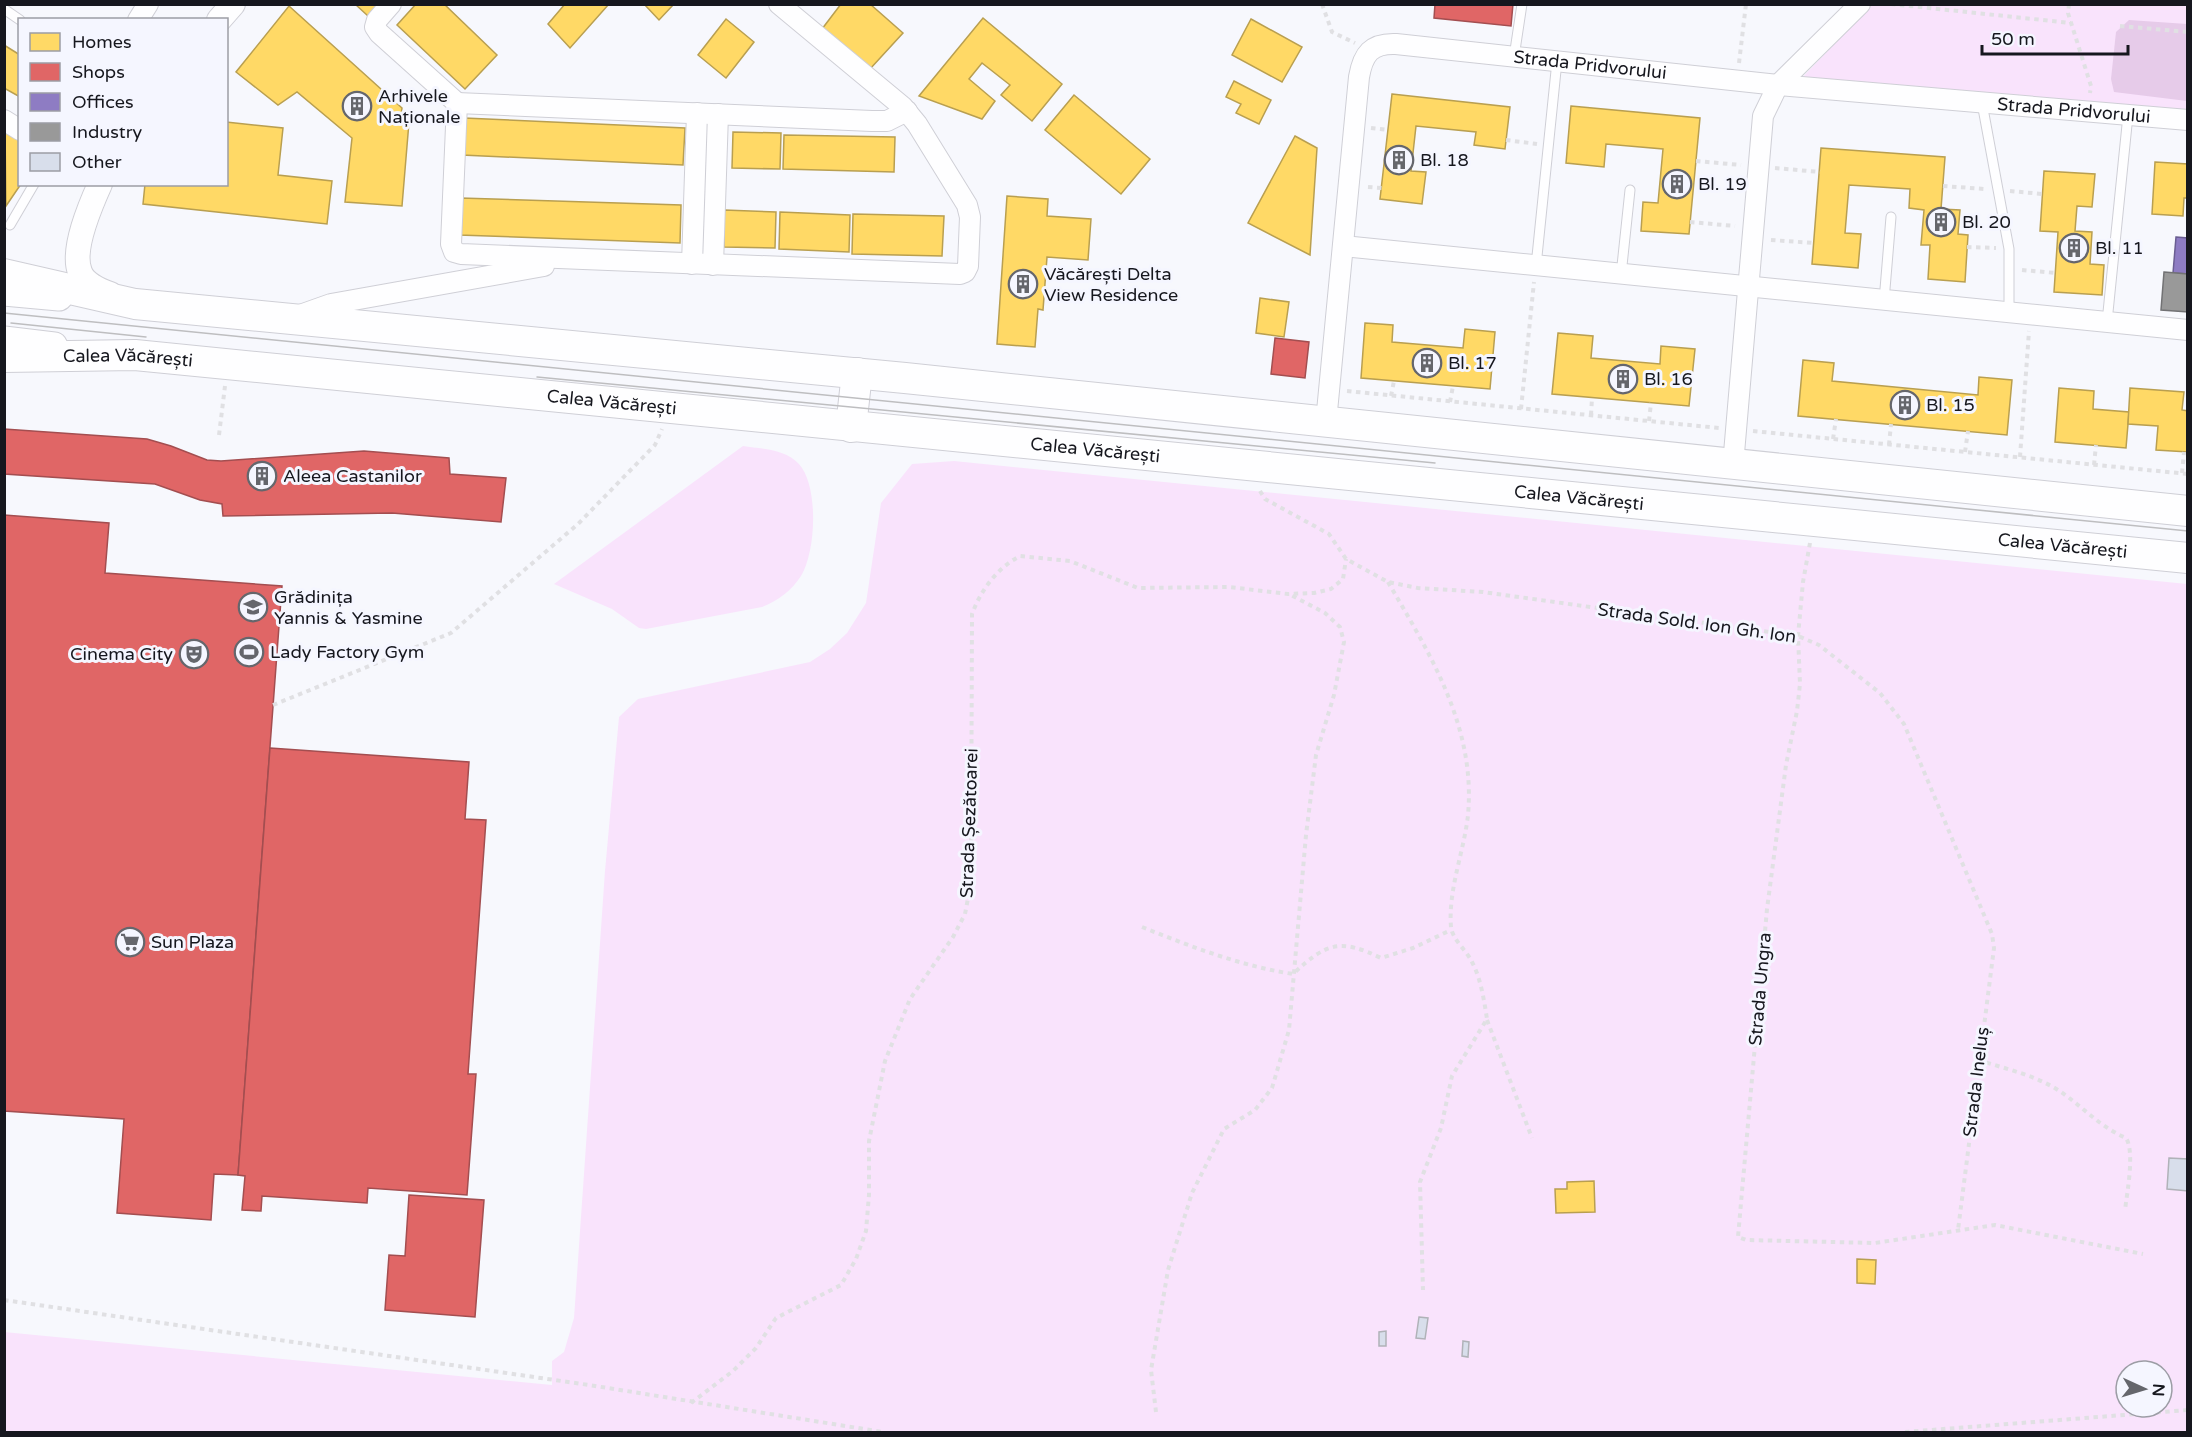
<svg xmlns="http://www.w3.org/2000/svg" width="2192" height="1437" viewBox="0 0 2192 1437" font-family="'Varela Round',sans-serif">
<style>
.green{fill:#f9e3fc;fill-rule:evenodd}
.forest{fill:#e6cbe9}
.homes{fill:#ffd966;stroke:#b99f50;stroke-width:1.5}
.shops{fill:#e06666;stroke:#a34e50;stroke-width:1.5}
.offices{fill:#8e7cc3;stroke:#6a5e92;stroke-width:1.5}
.industry{fill:#999;stroke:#727274;stroke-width:1.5}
.building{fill:#d8deeb;stroke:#b0b2b8;stroke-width:1.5}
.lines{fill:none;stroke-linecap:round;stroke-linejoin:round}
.service-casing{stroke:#cfcfd6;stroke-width:11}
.minor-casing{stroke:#cfcfd6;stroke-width:22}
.tertiary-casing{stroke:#cfcfd6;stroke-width:26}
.secondary-casing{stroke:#cfcfd6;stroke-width:29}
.primary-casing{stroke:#cfcfd6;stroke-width:32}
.path{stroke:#e0e0e3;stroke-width:4;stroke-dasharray:4.5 4.5;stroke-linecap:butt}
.service{stroke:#fefeff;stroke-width:9}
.minor{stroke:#fefeff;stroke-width:20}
.tertiary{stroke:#fefeff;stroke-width:24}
.secondary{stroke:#fefeff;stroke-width:27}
.primary{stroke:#fefeff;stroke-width:30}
.tram{stroke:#bebec0;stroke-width:1.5}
.labels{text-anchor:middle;stroke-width:6;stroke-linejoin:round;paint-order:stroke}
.street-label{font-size:18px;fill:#16171e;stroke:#f5f6ff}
.poi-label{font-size:18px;fill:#16171e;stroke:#f5f6ff;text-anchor:start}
</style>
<rect width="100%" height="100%" fill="#f7f8fd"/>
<g class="green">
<path d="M1872,5H2187V118L1796,84Z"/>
<path d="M743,446C762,449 785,449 799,464C819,486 816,552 801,576C792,590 778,601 762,607L646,629L639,628L612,609L554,584Z"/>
<path d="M954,461L2187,584V1432H5L4,1332L552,1385V1361L564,1352L574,1318L605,871L619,717L638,699L810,662L830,649L847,633L866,603L881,503L912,464ZM2126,1371H2162V1407H2126Z"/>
</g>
<path class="forest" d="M2129,20L2187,24V101L2114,92L2111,79L2116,32Z"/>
<g class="homes">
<path d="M355,4H378L368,16Z"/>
<path d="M416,4H444L497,55L465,89L397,25Z"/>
<path d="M565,4H609L570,48L548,24Z"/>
<path d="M644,4H674L659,20Z"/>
<path d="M841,4H870L903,33L870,69L822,29Z"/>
<path d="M289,6L402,108L400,122H409L402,206L345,202L352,138L297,92L278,105L236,72Z"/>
<path d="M983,18L1062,84L1032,121L1001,95L1010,85L982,63L969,79L995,101L982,119L919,96Z"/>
<path d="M726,19L754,42L726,78L698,55Z"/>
<path d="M1251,19L1302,47L1282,82L1232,55Z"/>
<path d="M4,45L20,55V97L4,88Z"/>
<path d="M1234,81L1271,100L1259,124L1236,113L1241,104L1226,97Z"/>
<path d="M1392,94L1510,107L1505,149L1474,145L1476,132L1416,126L1411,171L1426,172L1422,204L1380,199Z"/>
<path d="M1074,95L1150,159L1121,194L1045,130Z"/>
<path d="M1571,106L1700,118L1689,234L1641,231L1643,202L1658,203L1663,149L1606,144L1604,167L1566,163Z"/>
<path d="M464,118L685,128L683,165L462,155Z"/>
<path d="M226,122L283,128L278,175L332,181L327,224L143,204L145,184H226Z"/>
<path d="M5,130L20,140L21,184L6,206Z"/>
<path d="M733,132L781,133L780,169L732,168Z"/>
<path d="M784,135L895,137L894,172L783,169Z"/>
<path d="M1295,136L1317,148L1310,255L1248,223Z"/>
<path d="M1821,148L1945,157L1941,209L1960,210L1958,234L1968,235L1965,282L1928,279L1930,245H1921L1924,210L1909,208L1910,189L1849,185L1845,233L1861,234L1858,268L1812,264Z"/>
<path d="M2155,162L2188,164V198H2184L2183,216L2152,214Z"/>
<path d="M2044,171L2095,174L2092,207L2077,206L2075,231L2092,232L2090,264L2104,265L2102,295L2054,292L2058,232L2040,231Z"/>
<path d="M1007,196L1048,199L1047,216L1091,219L1088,260L1047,257L1043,310L1038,309L1035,347L997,344Z"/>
<path d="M460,198L681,205L680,243L459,235Z"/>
<path d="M724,210L776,212L775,248L724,247Z"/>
<path d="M780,212L850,215L849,252L779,249Z"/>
<path d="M853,214L944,216L942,256L852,254Z"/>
<path d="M1260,298L1289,302L1284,337L1256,333Z"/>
<path d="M1365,323L1393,325L1392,342L1463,348L1465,329L1495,332L1490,389L1361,378Z"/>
<path d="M1558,333L1593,336L1591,358L1660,364L1661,346L1695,349L1689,406L1552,394Z"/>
<path d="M1803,360L1834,363L1832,381L1978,395L1979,377L2012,380L2007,435L1798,416Z"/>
<path d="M2059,388L2094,391L2093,409L2129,412L2126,448L2055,442Z"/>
<path d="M2130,388L2184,392L2182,410L2188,411V452L2156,450L2158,426L2128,424Z"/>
<path d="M1594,1181L1595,1212L1556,1213L1555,1189H1567V1182Z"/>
<path d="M1857,1259L1876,1260L1875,1284L1857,1283Z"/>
</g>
<g class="shops">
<path d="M1435,4H1513L1511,26L1434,18Z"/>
<path d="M1275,338L1309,342L1305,378L1271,374Z"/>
<path d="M4,429L147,439L171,446L207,460L221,461L364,451L449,458L450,474L506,478L501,522L392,513L223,516L222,504L200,500L155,484L4,474Z"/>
<path d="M4,515L109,523L105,573L282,586L238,1175L214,1174L211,1220L117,1213L124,1119L4,1111Z"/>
<path d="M270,748L469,762L465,819L486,820L468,1074H476L467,1195L368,1188L367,1203L262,1196L261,1211L242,1210L245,1176L238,1175Z"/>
<path d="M409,1195L484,1200L475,1317L385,1310L389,1255L405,1256Z"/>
</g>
<path class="offices" d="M2176,237L2188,238V274L2173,273Z"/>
<path class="industry" d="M2164,272L2188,274V312L2161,310Z"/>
<g class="building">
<path d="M2169,1158L2188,1159V1191L2167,1189Z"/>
<path d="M1419,1317L1428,1318L1425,1339L1416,1338Z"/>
<path d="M1386,1331V1346H1379V1332Z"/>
<path d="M1463,1341L1469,1342L1468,1357L1462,1356Z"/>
</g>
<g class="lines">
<g class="service-casing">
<g id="service">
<path d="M4,9L20,20"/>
<path d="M1514,57L1522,4"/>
<path d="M1982,103L2009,249V313"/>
<path d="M10,225L34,184"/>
<path d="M1536,266L1557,61"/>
<path d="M1621,275L1630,190"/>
<path d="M1884,301L1891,217"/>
<path d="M2107,322L2128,115"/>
</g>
</g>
<g class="minor-casing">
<g id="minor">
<path d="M391,4L377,20L375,27L379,33L457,103"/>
<path d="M138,20L148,4"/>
<path d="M457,103L451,244L454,252L461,254L960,274L965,272L968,266L970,217L967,205L917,124L903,107L779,4"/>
<path d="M457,103L872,121H887L907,111"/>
<path d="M4,120L20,130"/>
<path d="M1343,246L2188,330"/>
<path d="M692,264L697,113"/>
<path d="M713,265L718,114"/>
<path d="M300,315L331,304L544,266"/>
<path id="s1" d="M1326,422L1359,77C1363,54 1371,43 1396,44L1778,85L2188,120"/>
<path d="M1733,465L1763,116L1778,85L1860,4"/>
</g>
</g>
<g class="tertiary-casing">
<g id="tertiary">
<path d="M219,20L233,4"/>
<path d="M100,184C91,204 71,250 80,272C84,283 99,290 110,294"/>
</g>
</g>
<g class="secondary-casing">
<g id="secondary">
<path d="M4,292L59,297"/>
<path d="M4,340L54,346"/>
</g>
</g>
<g class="primary-casing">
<g id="primary">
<path d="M4,274L135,304L905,378L2188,511"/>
<path id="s2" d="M4,357L135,355L2188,558"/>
<path d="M851,427L857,373"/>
</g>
</g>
<g class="path">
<path d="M1322,4L1332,32L1355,43"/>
<path d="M1891,4L2071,23"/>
<path d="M2069,4L2068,13L2091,86L2090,93"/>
<path d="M2120,26L2188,32"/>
<path d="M1739,63L1746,4"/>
<path d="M1371,128L1388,130"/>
<path d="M1506,140L1537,144"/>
<path d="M1696,161L1741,165"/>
<path d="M1775,168L1820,172"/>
<path d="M1943,186L1985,189"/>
<path d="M1368,187L1382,188"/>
<path d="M2010,191L2042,194"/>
<path d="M1690,222L1735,226"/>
<path d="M1771,240L1814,243"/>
<path d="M1967,247L1996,248"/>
<path d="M2022,270L2056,273"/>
<path d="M1347,391L1719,428"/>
<path d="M1391,396L1394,381"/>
<path d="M1450,402L1453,386"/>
<path d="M1521,409L1534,282"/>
<path d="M1591,415L1592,398"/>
<path d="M1649,421L1651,403"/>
<path d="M1753,431L2188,474"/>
<path d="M219,435L225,386"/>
<path d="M1833,439L1836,419"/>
<path d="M1889,445L1891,424"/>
<path d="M1965,452L1968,431"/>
<path d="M2020,457L2029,331"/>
<path d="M2094,465L2096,445"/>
<path d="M2182,473L2184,452"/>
<path d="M1260,491L1265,499L1329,534L1346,559L1388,582L1418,588L1483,592L1798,636L1819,645L1880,693L1904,724L1992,934L1994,948L1958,1230"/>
<path d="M1810,543L1803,582L1798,636L1800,684L1797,711L1786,765L1767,909L1738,1237L1746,1240L1875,1243L1995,1225L2143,1254"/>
<path d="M1388,582C1430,654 1476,727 1468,815C1464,852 1448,889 1451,927C1452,939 1467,951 1472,962C1481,979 1484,1000 1487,1019L1452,1076L1441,1128L1420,1182L1423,1290"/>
<path d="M273,705L451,633L578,524L655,445L662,429"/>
<path d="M1142,927C1192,947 1241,966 1293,974C1326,943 1340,938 1381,958L1413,948L1451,930"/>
<path d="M1487,1020L1532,1138"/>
<path d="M1978,1060C2003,1068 2030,1074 2053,1087C2079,1102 2096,1125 2126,1138C2135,1152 2127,1193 2125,1210"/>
<path d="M4,1300L589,1385L883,1432"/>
<path d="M691,1403L733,1371L756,1348L776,1318L841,1285L856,1259L866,1231L869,1195V1141L885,1061L910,999L953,937L965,914L971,883L972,614C981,590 997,568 1020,556L1070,561L1138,588L1229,587L1288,594L1314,593L1331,589L1343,579L1346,559"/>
<path d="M1156,1412L1151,1370L1168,1270L1192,1193L1224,1129L1255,1110L1272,1088L1289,1030L1306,835L1316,755L1334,695L1344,642L1340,627L1325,613L1289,594"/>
<path d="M1905,1432L2188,1410"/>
</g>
<use href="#service" class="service"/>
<use href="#minor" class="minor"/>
<use href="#tertiary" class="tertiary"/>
<use href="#secondary" class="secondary"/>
<use href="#primary" class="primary"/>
<g class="tram">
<path d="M4,313L2188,531"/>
<path d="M11,323L146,337"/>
<path d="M537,377L1435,463"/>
</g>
</g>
<defs>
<g id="building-ring" transform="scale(1.5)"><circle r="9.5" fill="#f5f6ff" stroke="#65666c" stroke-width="1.5"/><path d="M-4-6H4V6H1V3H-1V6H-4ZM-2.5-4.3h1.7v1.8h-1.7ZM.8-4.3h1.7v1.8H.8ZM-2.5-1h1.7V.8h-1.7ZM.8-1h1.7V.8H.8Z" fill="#65666c"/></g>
<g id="school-ring" transform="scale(1.5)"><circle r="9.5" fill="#f5f6ff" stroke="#65666c" stroke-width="1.5"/><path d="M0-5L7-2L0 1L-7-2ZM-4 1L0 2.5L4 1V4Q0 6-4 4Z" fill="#65666c"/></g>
<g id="stadium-ring" transform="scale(1.5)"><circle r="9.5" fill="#f5f6ff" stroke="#65666c" stroke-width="1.5"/><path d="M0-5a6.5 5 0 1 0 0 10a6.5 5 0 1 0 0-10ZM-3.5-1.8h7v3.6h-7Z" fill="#65666c"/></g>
<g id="theatre-ring" transform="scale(1.5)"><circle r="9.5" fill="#f5f6ff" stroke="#65666c" stroke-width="1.5"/><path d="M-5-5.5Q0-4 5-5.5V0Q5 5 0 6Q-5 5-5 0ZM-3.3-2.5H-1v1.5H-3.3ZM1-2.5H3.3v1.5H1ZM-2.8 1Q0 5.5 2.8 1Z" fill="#65666c"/></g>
<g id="supermarket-ring" transform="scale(1.5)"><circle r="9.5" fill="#f5f6ff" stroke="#65666c" stroke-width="1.5"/><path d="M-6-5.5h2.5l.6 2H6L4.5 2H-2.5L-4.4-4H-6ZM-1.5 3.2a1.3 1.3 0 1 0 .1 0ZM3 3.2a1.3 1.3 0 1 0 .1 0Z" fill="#65666c"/></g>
</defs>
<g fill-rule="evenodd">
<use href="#building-ring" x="357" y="106"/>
<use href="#building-ring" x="1399" y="160"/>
<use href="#building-ring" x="1677" y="184"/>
<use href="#building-ring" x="1941" y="222"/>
<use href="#building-ring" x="2074" y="248"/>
<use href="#building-ring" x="1023" y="284"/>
<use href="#building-ring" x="1427" y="363"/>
<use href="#building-ring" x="1623" y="379"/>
<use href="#building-ring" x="1905" y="405"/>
<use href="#building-ring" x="262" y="476"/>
<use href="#school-ring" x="253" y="607"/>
<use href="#stadium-ring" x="249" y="652"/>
<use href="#theatre-ring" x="194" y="654"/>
<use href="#supermarket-ring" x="130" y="942"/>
</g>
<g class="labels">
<g class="street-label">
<text dy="6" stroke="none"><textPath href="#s1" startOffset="598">Strada Pridvorului</textPath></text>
<text dy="6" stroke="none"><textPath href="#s1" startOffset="1084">Strada Pridvorului</textPath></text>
<text dy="6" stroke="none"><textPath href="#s2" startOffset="124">Calea Văcărești</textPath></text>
<text dy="6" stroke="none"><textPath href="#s2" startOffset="610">Calea Văcărești</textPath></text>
<text dy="6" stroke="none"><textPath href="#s2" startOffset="1096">Calea Văcărești</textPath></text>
<text dy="6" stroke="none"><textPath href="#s2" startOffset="1582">Calea Văcărești</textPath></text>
<text dy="6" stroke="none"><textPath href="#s2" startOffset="2068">Calea Văcărești</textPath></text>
<text transform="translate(1697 623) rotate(8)" y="6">Strada Sold. Ion Gh. Ion</text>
<text transform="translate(969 823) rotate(-88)" y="6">Strada Șezătoarei</text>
<text transform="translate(1760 989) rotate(-85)" y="6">Strada Ungra</text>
<text transform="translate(1976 1082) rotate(-83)" y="6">Strada Ineluș</text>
</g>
<g class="poi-label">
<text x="378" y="102">Arhivele<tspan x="378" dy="21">Naționale</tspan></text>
<text x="1420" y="166">Bl. 18</text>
<text x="1698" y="190">Bl. 19</text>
<text x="1962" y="228">Bl. 20</text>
<text x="2095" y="254">Bl. 11</text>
<text x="1044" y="280">Văcărești Delta<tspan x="1044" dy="21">View Residence</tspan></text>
<text x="1448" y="369">Bl. 17</text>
<text x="1644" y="385">Bl. 16</text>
<text x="1926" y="411">Bl. 15</text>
<text x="283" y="482">Aleea Castanilor</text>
<text x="274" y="603">Grădinița<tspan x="274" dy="21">Yannis &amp; Yasmine</tspan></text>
<text x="270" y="658">Lady Factory Gym</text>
<text x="173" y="660" text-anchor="end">Cinema City</text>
<text x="151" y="948">Sun Plaza</text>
</g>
</g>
<rect width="2192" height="1437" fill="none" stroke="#16171e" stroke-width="12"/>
<rect x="18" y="18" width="210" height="168" fill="#f5f6ff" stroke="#9c9da5" stroke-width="1.5"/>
<rect x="30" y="33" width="30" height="18" fill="#ffd966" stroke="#9c9da5" stroke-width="1.5"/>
<text x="72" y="48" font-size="18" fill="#16171e">Homes</text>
<rect x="30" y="63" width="30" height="18" fill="#e06666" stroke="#9c9da5" stroke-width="1.5"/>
<text x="72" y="78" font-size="18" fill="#16171e">Shops</text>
<rect x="30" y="93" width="30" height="18" fill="#8e7cc3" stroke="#9c9da5" stroke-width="1.5"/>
<text x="72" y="108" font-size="18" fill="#16171e">Offices</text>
<rect x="30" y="123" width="30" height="18" fill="#999999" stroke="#9c9da5" stroke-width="1.5"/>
<text x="72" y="138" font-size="18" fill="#16171e">Industry</text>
<rect x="30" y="153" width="30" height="18" fill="#d8deeb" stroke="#9c9da5" stroke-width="1.5"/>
<text x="72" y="168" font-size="18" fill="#16171e">Other</text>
<g transform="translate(2144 1389) rotate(94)"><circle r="28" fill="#f5f6ff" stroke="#9c9da5" stroke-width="1.5"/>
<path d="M0-4.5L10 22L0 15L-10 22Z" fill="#65666c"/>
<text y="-9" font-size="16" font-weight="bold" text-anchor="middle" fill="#16171e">N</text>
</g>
<path d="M1982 45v9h146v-9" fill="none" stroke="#16171e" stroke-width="3"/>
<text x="1991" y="45" font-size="18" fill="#16171e" stroke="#f5f6ff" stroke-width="4.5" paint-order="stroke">50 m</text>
</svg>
